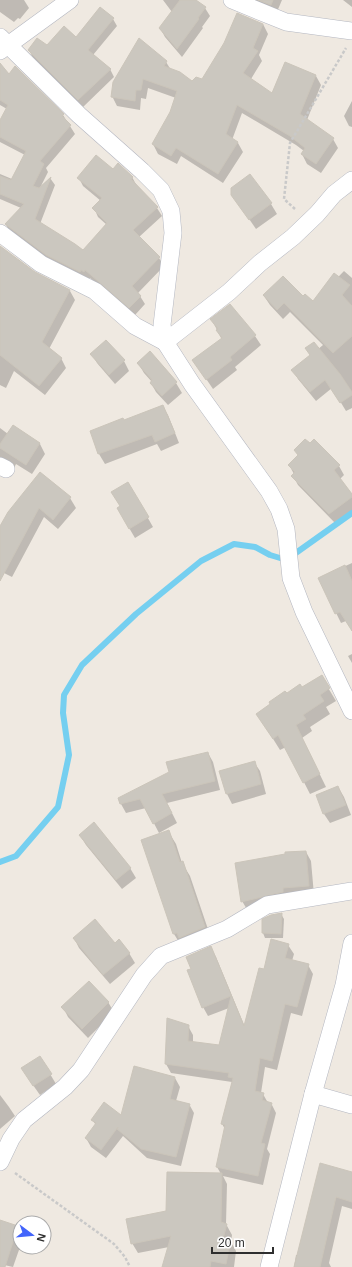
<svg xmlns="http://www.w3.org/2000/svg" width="352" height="1267" viewBox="0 0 352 1267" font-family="Arial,sans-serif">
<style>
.shadow{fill:#0003}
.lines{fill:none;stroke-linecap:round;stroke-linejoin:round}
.stream{stroke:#75cff0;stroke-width:6}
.building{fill:#cbc7bf;stroke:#cbc5ba}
.minor-casing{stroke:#b4b7c1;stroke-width:18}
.path{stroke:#c9c9c9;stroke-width:2.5;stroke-dasharray:3 2;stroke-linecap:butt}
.minor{stroke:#fff;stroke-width:17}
</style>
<rect width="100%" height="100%" fill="#efe9e1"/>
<g class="shadow">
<path d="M0,0H24L29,8L20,19L18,18L14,22L0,12Z"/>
<path d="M163,0H195L205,8L210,16L202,27L203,28L182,57L165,37L160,28L172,12Z"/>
<path d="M249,0H282L276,14Z"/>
<path d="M343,0H352V7Z"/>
<path d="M113,19L117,26L93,55L110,69L114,77L83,107L33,58L29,50L76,38Z"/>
<path d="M263,24L268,34L259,55L262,61L251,79L272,94L285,63L316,76L321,85L307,120L333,139L338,148L321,173L307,164L302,154L304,151L296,145L242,113L232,140L238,143L243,152L223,183L181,156L177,164L158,154L153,144L171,113L176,98L148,88L146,99L141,98L140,110L117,106L112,96L139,40L166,62L171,70L192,82L202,80Z"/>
<path d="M0,65L9,76L63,115L75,134L46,168L48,172L40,188L50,178L55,185L40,224L83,251L107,225L98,217L94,208L101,201L83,186L79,178L113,171L132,177L137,186L157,208L162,216L139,237L159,258L164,266L138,293L145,304L135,315L90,278L89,279L86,277L85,280L52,263L10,233L6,224L21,208L0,199V174L12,179L25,155L0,142V123L7,109L0,105Z"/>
<path d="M352,101V127L349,126L344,116Z"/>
<path d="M249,175L271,204L277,214L256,229L232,194Z"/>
<path d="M0,247L34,273L70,291L75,300L49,349L61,358L66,368L45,395L14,371L6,388L0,385Z"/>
<path d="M344,271L352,278V408L346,411L332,388L316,401L298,379L293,370L323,345L290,312L283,319L270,305L264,296L303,298L313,303Z"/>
<path d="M212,320L255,336L261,345L235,367L237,370L213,389L194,361L222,340Z"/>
<path d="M150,353L176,383L182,393L168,405L156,392L151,383L152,382L144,373L138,363Z"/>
<path d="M92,354L124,361L129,371L115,384L97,363Z"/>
<path d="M162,406L168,415L179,443L161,451L157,444L105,464L99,454L91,432L124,421Z"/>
<path d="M13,426L40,444L45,454L32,474L16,464L14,468L0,460V428L8,434Z"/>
<path d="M289,465L339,466L344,475L340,479L352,495V511L335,523L298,485L293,476L294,474Z"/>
<path d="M128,483L153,527L135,538L118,509L121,507Z"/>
<path d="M70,498L76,508L58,529L44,517L12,577L0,571V528L9,512Z"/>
<path d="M352,563V630L346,621L341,623L319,578Z"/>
<path d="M352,654V663L348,656Z"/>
<path d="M321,676L336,701L326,707L330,714L310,727L312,731L302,738L326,787L310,794L286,747L280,750L265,726L286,695L302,688Z"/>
<path d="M208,753L213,762L220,790L167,803L177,823L159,833L146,808L126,813L121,804Z"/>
<path d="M254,762L260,771L266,794L232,804L227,794L220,771Z"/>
<path d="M338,787L344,797L351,815L330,823L324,814L317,795Z"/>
<path d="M168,831L176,844L182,863L190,876L212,941L182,947L174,934L142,840Z"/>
<path d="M80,835L130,868L136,878L122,889L86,845Z"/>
<path d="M306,852L311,861L314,895L248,911L242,901Z"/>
<path d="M281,914L284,919L283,938H265L263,933Z"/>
<path d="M74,938L115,944L129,953L135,963L110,984L79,948Z"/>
<path d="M288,945L294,954L292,961L308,965L313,974L302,1016L291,1013L277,1070L265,1067L261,1093L263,1094L268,1103H271L276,1113L267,1149L270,1154L263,1185L223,1176L227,1184L226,1224L232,1235L231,1242L236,1251L234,1267H163L169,1247L138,1253L132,1243L167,1212L221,1174L217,1167L225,1129L222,1124L232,1082L171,1073L166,1064L188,1026L193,1035V1043L220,1046L229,1008L208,1016L203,1007L192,969L211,948L216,957L245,1027L265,971Z"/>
<path d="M108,1002L114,1012L88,1038L68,1017L63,1007Z"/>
<path d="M40,1057L56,1084L40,1095L28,1078Z"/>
<path d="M175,1078L180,1087L176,1101L189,1104L194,1113L181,1166L147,1158L123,1136L106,1158L91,1147L86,1138L96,1125L92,1120L122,1117Z"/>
<path d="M0,1095L9,1107L15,1116L0,1129Z"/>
<path d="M352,1173V1209L342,1206L329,1263L331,1267H294L296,1255H298Z"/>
<path d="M2,1222L18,1227L20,1231V1247L13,1267L0,1264V1227Z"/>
</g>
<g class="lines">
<g class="stream">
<path d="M293,555L352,513"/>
<path d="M0,862L16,856L58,807L69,755L63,713L64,695L82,665L136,614L201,561L234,544L255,547L270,555L280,558"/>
</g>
</g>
<g class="building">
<path d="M180,0H196L206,7L198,18L199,19L177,49L159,28Z"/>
<path d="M258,0H273L271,5Z"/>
<path d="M100,7L114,18L88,50L111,69L78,100L28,50L37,38L47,45L64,26L76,37Z"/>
<path d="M237,13L263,24L253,48L258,51L243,73L272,93L285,62L316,75L300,114L334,138L316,164L301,154L305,148L290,136L237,105L226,134L238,142L218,174L176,148L171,156L152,144L170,112L177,91L143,79L141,90H136L135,101L111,97L113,82L139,38L167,61L164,66L180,72L192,81L196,77L202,79L224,43Z"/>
<path d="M0,63L9,74L15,66L64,114L62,116L71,125L40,161L44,164L33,186L39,188L51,177L35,219L75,244L83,250L107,223L92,208L102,198L77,178L96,155L113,169L118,163L133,177L131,179L158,207L133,230L160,257L132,286L141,296L129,308L85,270L84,272L81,270L80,272L46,255L5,224L24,204L0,194V176L11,180L26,151L0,137V120L8,105L0,100Z"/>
<path d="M250,174L272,203L249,220L231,195V188Z"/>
<path d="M0,246L35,272L70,290L42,342L62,358L39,386L0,355Z"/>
<path d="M334,273L350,285L342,295L352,306V336L333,353L284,303L277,310L263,295L283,276L303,296L305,294L313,301Z"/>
<path d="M230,304L256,335L230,357L232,360L206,380L192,360L222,338L216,330L218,329L210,319Z"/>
<path d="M106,340L125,360L109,375L90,354Z"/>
<path d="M314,342L340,374L352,392V395L340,403L325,380L310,392L291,370L310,355L305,348Z"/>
<path d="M150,351L177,382L162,396L150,383L152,380L137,363Z"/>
<path d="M163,405L175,433L155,442L152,435L98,454L90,431L123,418L124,420Z"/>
<path d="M13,425L40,443L26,465L0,448V444Z"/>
<path d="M305,439L310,443L314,439L340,465L334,470L352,494V497L329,514L291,476L295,472L288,465L298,455L294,450Z"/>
<path d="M40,472L71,497L53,520L39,508L0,581V526L8,512Z"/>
<path d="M128,482L149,517L129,529L117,508L120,506L111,492Z"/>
<path d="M345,565L352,581V631L340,612L335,614L318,578Z"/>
<path d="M322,675L330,688L320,695L324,701L303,715L306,719L296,725L320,774L303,783L278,735L273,739L256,714L270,704L269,702L285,691L287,693L300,684L302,687Z"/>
<path d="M208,752L215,781L162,794L172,813L153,824L140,799L120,804L118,798L169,772L166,762Z"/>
<path d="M255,761L261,784L226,794L219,771Z"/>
<path d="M338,786L346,805L323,814L316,795Z"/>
<path d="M94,822L131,868L116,880L79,835Z"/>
<path d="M169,830L180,862L183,861L205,927L179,938L177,933L173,934L141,840Z"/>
<path d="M306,851L309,886L283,888V892L241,902L235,863L285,854V852Z"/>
<path d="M282,913L281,934L262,933V919L271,915Z"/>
<path d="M95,919L115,943L119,939L130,953L103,975L73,938Z"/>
<path d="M271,939L289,944L285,958L309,964L297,1007L285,1004L272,1061L260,1058L255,1091L264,1093L262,1100L272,1103L261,1143L265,1144L258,1176L216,1167L225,1125L221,1124L233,1078L228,1077L229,1073L165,1064L167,1018L189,1025L188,1041L219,1045L231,996L202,1008L187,970L191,969L186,957L211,946L244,1026L259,968L264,969Z"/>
<path d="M89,981L109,1002L82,1029L61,1007Z"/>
<path d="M40,1056L52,1074L33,1086L21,1068Z"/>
<path d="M134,1066L175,1077L170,1099L190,1104L176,1157L141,1149L117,1129L118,1127L101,1150L85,1138L96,1123L91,1120L104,1102L121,1115Z"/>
<path d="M320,1163L352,1172V1202L336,1197L320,1267H294Z"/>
<path d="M167,1172L222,1173L221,1222L227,1224L223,1239L231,1240L226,1264L211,1261L210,1267H162L171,1236L131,1244L126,1219L166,1211Z"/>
<path d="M0,1220L18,1226L5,1267H0Z"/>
</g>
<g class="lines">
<g class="minor-casing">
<g id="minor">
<path d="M232,0L286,22L352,31"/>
<path d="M0,37L79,115L142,171L161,190L171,211L173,233L162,325L165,342L192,384L269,491L279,509L286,529L291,578L304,612L352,711"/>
<path d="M0,51L70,0"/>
<path d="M0,233L41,264L95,291L135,326L165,342L229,292L260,263L293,237L317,214L334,194L352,180"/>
<path d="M0,466L6,469"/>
<path d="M313,1094L352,1105"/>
<path d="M0,1162L11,1139L24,1120L65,1087L81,1070L144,975L161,956L227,929L267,905L352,891"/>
<path d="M269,1267L313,1094L344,985L352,943"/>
</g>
</g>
<g class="path">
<path d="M295,209L284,199L290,143L346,48"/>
<path d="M15,1173L114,1244L125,1257L130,1267"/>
</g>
<use href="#minor" class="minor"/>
</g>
<g transform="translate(32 1235) rotate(106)"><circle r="19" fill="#ffffff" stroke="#ababab"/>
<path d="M0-3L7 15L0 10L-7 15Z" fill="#4264fb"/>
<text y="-6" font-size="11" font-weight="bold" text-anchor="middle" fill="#2e2e2e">N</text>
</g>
<path d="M212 1247v6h61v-6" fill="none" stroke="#2e2e2e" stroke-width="2"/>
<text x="218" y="1247" font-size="12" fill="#2e2e2e" stroke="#ffffff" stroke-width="3" paint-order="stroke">20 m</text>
</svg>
